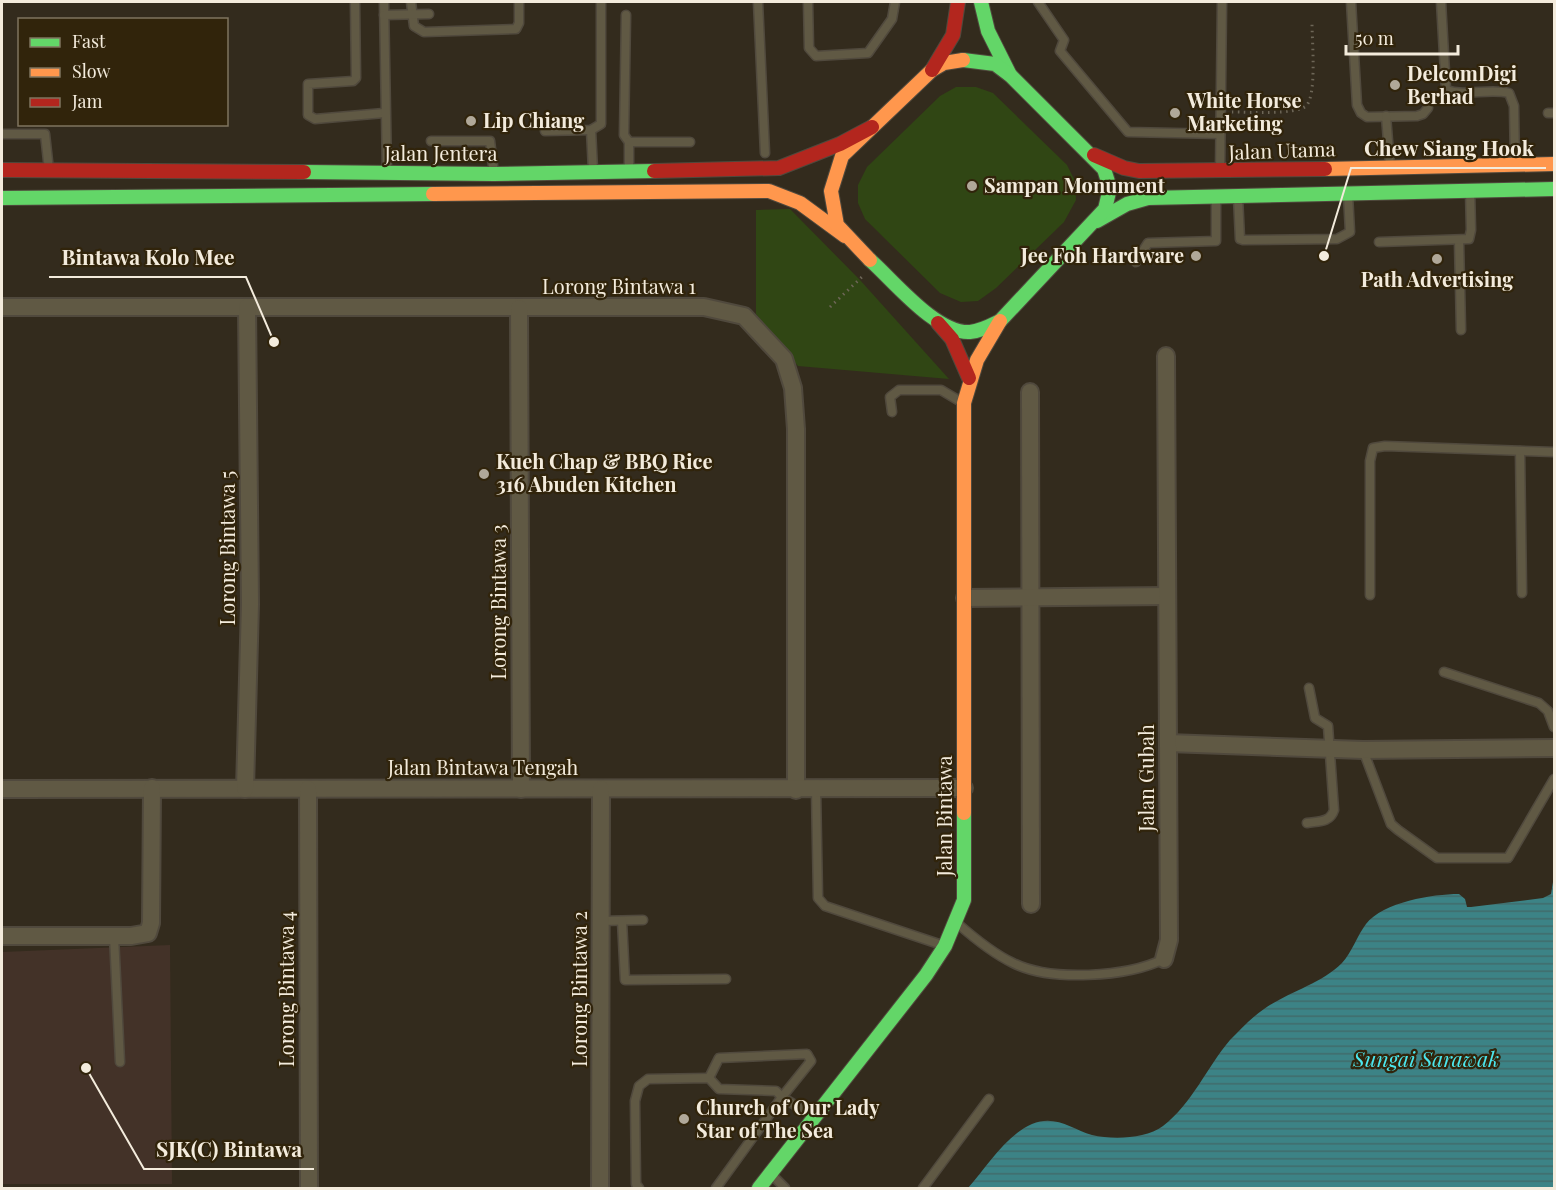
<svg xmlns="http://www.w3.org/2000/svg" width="1556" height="1190" viewBox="0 0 1556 1190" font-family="'Playfair Display',serif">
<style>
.education{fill:#433228}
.green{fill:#304614}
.water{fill:url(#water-rules)}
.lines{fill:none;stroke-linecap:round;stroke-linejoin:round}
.lane-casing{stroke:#50493d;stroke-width:11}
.street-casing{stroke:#50493d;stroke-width:20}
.fast-casing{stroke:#50493d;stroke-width:16}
.slow-casing{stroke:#50493d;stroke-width:16}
.jam-casing{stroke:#50493d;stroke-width:16}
.path{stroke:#6d6657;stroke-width:3;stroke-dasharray:1.5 4.5;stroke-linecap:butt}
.lane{stroke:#605944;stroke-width:8}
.street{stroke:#605944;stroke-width:16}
.fast{stroke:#63d668;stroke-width:14}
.slow{stroke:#ff974d;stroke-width:14}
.jam{stroke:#b3261e;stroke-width:14}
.poi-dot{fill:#b0a899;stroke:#31240b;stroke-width:2}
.labels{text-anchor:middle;stroke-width:4.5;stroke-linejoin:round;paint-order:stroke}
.poi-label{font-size:20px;font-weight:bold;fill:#f3ebdc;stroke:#31240b;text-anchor:start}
.street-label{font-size:20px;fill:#f3ebdc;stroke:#31240b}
.water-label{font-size:21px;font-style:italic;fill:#4ce7ee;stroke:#31240b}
.leader{fill:none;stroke:#f3ebdc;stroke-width:2}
.callout-dot{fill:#f3ebdc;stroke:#31240b;stroke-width:2}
.callout-label{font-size:21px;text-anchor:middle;font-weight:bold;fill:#f3ebdc;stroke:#31240b;stroke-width:4.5;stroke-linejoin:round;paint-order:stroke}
</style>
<defs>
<pattern id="water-rules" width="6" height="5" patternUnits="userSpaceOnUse" patternTransform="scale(1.5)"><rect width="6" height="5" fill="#3c8386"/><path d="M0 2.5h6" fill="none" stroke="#416b6b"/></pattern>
</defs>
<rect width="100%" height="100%" fill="#332b1d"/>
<path class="education" d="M170,945L172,1184H2V952Z"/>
<g class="green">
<path d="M956,87H976L993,93L1067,165L1075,181L1076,200L1064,222L996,288L978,301L961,302L940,293L865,219L858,203V185L867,167L940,96Z"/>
<path d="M790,209L860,280L949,379L798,366L756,314V210Z"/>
</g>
<path class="water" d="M1554,876V1188H968C986,1168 1006,1135 1032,1124C1055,1114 1072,1129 1092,1135C1113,1140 1145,1139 1163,1126C1192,1104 1207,1067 1230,1040C1240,1030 1252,1017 1264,1009C1288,992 1321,984 1342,963C1352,952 1357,936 1366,924C1383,902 1433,894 1459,894L1465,899L1467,907H1471L1543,898L1551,894Z"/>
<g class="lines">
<g class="lane-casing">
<g id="lane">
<path d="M355,2L356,78L353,81L308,84V115L315,119L384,113"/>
<path d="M384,2L387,172"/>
<path d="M411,2L414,26L424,32L516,29L519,23V2"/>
<path d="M758,2L765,153"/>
<path d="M808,2L809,48L816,56L868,53L892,19L895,2"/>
<path d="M1038,2L1064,40L1060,51L1128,132L1220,134"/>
<path d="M1351,2L1357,105L1361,113L1367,117L1417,116L1423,114L1428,108"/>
<path d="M1441,2L1446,90C1466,97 1488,88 1509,93L1514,106L1515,164"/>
<path d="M384,15L429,14"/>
<path d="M626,15L624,135L629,142V170"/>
<path d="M1548,113H1554"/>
<path d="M1386,116L1390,166"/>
<path d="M591,130L593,170"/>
<path d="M545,131L591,130L601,124V2"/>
<path d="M2,134H45L49,170"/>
<path d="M431,141H490L494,174"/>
<path d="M629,142H690"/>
<path d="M1220,172L1222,2"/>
<path d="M1238,197L1240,239L1243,240L1337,239L1350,232L1348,195"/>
<path d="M1459,241L1461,330"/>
<path d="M1379,242L1469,239L1471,230L1470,191"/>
<path d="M1136,262L1148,243L1216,241V197"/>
<path d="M892,412L890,397L899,390H941L963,403"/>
<path d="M1520,451L1522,593"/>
<path d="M1370,595V461L1373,448L1385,446L1554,452"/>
<path d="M1444,672L1539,703L1548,711L1554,727"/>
<path d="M1363,750L1391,824L1398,830L1437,858H1508L1554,779"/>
<path d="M816,790L818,898L825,906L945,946"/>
<path d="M1307,823C1318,821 1330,823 1334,810L1328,726L1315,718L1309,688"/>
<path d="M601,921L643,920"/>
<path d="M622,921L625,980L726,979"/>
<path d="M957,923C974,938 992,953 1013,963C1051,982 1127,977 1164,959"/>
<path d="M114,936L120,1062"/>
<path d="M709,1078L719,1058L807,1054L811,1061L782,1097L814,1117"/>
<path d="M771,1174L785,1188"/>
<path d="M639,1188L636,1184L635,1101L639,1086L648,1079L709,1078L719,1089L776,1091L782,1097L716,1188"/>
<path d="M923,1188L989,1099"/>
</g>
</g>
<g class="street-casing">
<g id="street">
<path d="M2,307H704L744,316L784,359L793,388L796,429V790"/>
<path d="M519,308L521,789"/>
<path d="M1030,392L1031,904"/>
<path d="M965,598L1167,596"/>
<path d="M1168,743L1363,750L1554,748"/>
<path d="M2,789L964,788"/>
<path d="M245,789L250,604L247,307"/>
<path d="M308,789L309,1188"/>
<path d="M2,936H131L148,933L151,923L152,788"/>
<path d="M1164,959L1169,940L1166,356"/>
<path d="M600,1188L601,789"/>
</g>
</g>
<g class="fast-casing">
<g id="fast">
<path d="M981,2L988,31L1010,75"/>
<path d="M304,172L494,174L654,171"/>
<path d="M2,198L433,194"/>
<path d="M1097,221L1127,204L1148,198L1554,189"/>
<path d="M870,260C894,281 936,334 970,332C981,331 990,326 1000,321L1105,209L1110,188L1104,169L1011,76L995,64L963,60"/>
<path d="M759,1188L926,975L945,946L964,900V813"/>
</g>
</g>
<g class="slow-casing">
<g id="slow">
<path d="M1325,169L1554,164"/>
<path d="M433,194L769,191L800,203L845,236"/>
<path d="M870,260L837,225L831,191L842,156L932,70L944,63L963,60"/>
<path d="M964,813V403L977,360L1000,321"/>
</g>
</g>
<g class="jam-casing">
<g id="jam">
<path d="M932,70L953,35L958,2"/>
<path d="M1094,155L1124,168L1139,171L1325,169"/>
<path d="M2,170L304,172"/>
<path d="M654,171L779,168L840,144L872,127"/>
<path d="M938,323L952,339L969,378"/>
</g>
</g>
<g class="path">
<path d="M1232,112C1247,112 1296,115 1306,106C1317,96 1312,40 1312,24"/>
<path d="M830,307L863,276"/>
</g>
<use href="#lane" class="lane"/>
<use href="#street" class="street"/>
<use href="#fast" class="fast"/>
<use href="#slow" class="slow"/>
<use href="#jam" class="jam"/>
</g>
<g class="poi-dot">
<circle cx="1395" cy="85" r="6"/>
<circle cx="1175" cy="113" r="6"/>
<circle cx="471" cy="121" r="6"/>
<circle cx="972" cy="186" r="6"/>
<circle cx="1196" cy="256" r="6"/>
<circle cx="1437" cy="259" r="6"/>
<circle cx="484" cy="474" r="6"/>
<circle cx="684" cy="1119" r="6"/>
</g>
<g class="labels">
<g class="poi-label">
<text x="1407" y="81">DelcomDigi<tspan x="1407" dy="23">Berhad</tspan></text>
<text x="1187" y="108">White Horse<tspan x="1187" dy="23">Marketing</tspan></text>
<text x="483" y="128">Lip Chiang</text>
<text x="984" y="193">Sampan Monument</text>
<text x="1184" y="263" text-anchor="end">Jee Foh Hardware</text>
<text x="1437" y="287" text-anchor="middle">Path Advertising</text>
<text x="496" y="469">Kueh Chap &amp; BBQ Rice<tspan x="496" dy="23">316 Abuden Kitchen</tspan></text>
<text x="696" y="1115">Church of Our Lady<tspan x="696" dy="23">Star of The Sea</tspan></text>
</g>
<g class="street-label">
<text transform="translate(1282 151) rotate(-2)" y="7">Jalan Utama</text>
<text x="441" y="161">Jalan Jentera</text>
<text x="619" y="294">Lorong Bintawa 1</text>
<text transform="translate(228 548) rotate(-90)" y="7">Lorong Bintawa 5</text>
<text transform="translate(499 602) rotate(-90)" y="7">Lorong Bintawa 3</text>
<text x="483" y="775">Jalan Bintawa Tengah</text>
<text transform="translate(1147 778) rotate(-90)" y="7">Jalan Gubah</text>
<text transform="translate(945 816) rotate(-90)" y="7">Jalan Bintawa</text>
<text transform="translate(287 989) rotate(-90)" y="7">Lorong Bintawa 4</text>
<text transform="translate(580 989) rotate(-90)" y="7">Lorong Bintawa 2</text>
</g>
<g class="water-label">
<text x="1426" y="1067">Sungai Sarawak</text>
</g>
</g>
<path class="leader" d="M1324 256L1351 168H1546M274 342L246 277H49M86 1068L144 1169H314"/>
<g class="callout-dot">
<circle cx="1324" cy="256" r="6"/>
<circle cx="274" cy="342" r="6"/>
<circle cx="86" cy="1068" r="6"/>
</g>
<g class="callout-label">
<text x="1449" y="156">Chew Siang Hook</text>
<text x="148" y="265">Bintawa Kolo Mee</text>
<text x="229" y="1157">SJK(C) Bintawa</text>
</g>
<rect width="1556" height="1190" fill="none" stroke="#f3ebdc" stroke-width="6"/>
<rect x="18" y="18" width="210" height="108" fill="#31240b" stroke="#7f745f" stroke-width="1.5"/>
<rect x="30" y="38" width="30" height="9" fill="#63d668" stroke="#7f745f" stroke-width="1.5"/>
<text x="72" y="48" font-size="18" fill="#f3ebdc">Fast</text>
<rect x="30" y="68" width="30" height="9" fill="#ff974d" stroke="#7f745f" stroke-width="1.5"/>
<text x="72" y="78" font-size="18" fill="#f3ebdc">Slow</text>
<rect x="30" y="98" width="30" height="9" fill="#b3261e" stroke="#7f745f" stroke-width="1.5"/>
<text x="72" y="108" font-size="18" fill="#f3ebdc">Jam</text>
<path d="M1346 45v9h112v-9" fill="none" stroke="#f3ebdc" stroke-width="3"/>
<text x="1355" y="45" font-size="18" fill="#f3ebdc" stroke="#31240b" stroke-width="4.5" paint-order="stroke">50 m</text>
</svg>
